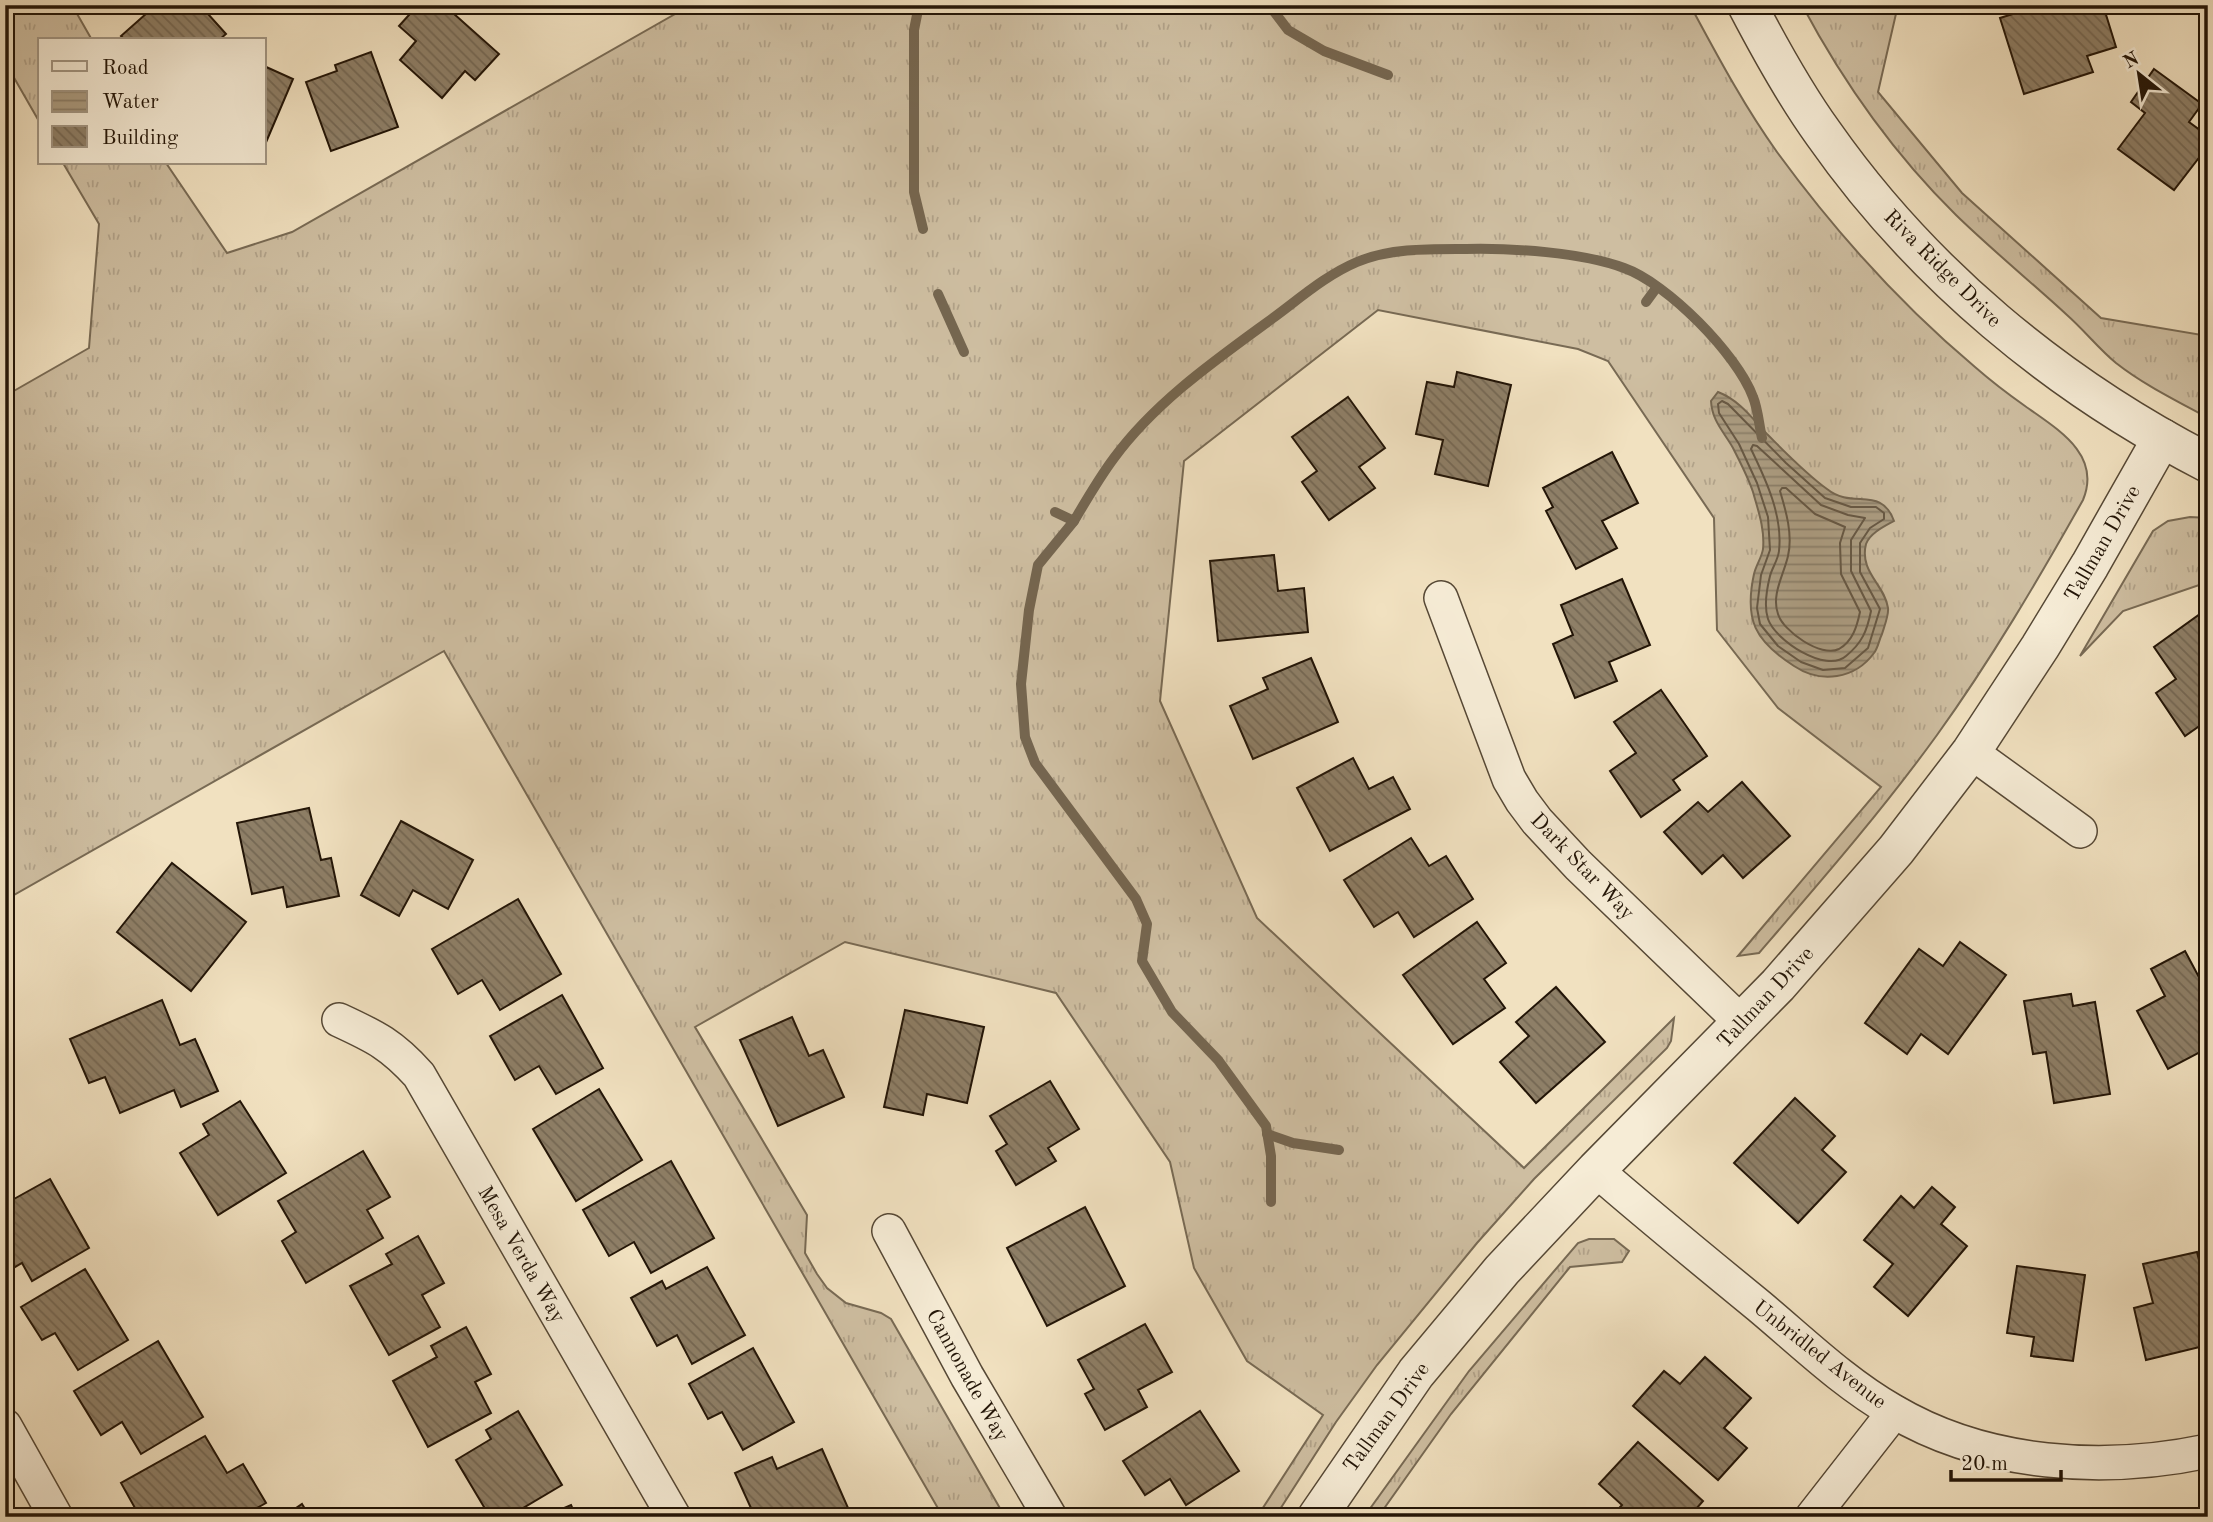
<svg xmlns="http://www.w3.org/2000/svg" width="2213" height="1522" viewBox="0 0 2213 1522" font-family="'Old Standard TT',serif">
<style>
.grass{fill:url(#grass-tufts);stroke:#786a54;stroke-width:2}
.water{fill:url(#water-rules);stroke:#756650;stroke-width:2}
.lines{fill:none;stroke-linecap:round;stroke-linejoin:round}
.shore{stroke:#675844;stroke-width:2}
.stream{stroke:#756650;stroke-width:10}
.building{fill:url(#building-back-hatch);stroke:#231507;stroke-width:2}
.minor-casing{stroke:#564835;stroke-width:36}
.tertiary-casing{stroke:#564835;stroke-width:41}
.minor{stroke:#f6ecd6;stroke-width:33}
.tertiary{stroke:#f6ecd6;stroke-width:38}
.labels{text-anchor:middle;stroke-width:5;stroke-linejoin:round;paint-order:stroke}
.street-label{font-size:21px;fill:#231507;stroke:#f6ecd6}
</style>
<defs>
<pattern id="grass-tufts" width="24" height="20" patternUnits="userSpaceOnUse" patternTransform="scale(1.75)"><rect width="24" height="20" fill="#cebea1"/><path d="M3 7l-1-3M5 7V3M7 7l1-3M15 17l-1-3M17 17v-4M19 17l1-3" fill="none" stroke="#b1a289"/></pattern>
<pattern id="water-rules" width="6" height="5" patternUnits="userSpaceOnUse" patternTransform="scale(1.75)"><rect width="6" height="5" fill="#ab9c81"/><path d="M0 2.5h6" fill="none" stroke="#8b7e68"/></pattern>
<pattern id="building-back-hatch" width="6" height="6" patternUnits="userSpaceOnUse" patternTransform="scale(1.75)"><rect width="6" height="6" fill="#8e7f67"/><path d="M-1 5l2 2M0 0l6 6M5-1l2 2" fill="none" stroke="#746753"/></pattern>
</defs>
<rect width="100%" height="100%" fill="#f1e1c0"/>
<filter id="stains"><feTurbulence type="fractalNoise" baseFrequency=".00286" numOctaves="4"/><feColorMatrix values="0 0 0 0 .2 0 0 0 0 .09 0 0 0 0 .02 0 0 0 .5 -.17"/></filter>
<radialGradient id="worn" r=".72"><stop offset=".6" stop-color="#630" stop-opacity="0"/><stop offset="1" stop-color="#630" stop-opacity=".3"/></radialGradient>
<g class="grass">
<path d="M5,5H72L92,40H40V123L5,62Z"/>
<path d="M691,5H1690C1717,55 1744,106 1777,152C1834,230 1900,304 1975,367C1991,381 2008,394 2025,406C2057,429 2102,454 2083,500C2038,580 1991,660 1937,735C1882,811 1821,881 1759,953L1738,956L1881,787L1778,708L1717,630L1714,518L1608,361L1578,349L1378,310L1184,461L1160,701L1257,918L1524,1168L1674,1018L1671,1041L1667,1048L1534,1179L1477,1243L1377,1365L1336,1422L1275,1517H1257L1323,1415L1247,1361L1194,1268L1170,1162L1056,993L845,942L695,1027L807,1215L805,1253L817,1274L827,1288L846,1303L881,1313L891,1319L1005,1517H943L444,651L5,900V396L89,348L99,224L63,163H166L227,253L292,232Z"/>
<path d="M1802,5H1898L1878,92L1962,193L2101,318L2208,336V418C2177,401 2144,385 2116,363C2099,349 2084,330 2067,315C2030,281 1992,250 1956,215C1895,155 1842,80 1802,5Z"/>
<path d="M2190,517L2208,518V582L2123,611L2080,656L2153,531L2168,521Z"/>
<path d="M1589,1239H1614L1629,1251L1622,1262L1570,1267L1451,1414L1378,1517H1364L1469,1371L1578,1243Z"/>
</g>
<path class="water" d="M1718,392C1739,400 1752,418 1767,434C1786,453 1805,473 1827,489C1853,510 1881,485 1894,521C1885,526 1870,533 1866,544C1859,572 1885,585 1888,608C1889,615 1884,627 1882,634C1879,640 1878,648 1874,653C1855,679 1821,684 1794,666C1755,641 1744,620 1754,574C1756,565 1762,557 1763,549C1765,529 1758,510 1753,492C1748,477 1740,462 1733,448C1724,432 1712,421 1711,401Z"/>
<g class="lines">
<g class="shore">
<path d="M1722,401L1728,404L1786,463L1825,498L1851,507H1876L1884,513V519L1870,528L1860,543V572L1880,609L1868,648L1845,668L1823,670L1801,662L1778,646L1760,624L1757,608L1761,575L1770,550L1768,517L1757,483L1739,444L1719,413L1718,404Z"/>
<path d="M1753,445L1757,446L1821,505L1848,515L1865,518L1851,540V571L1871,611C1867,631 1862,643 1846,656C1826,674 1775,640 1768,619C1764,607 1767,588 1770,576C1772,568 1778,560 1779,551C1783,516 1766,480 1751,449Z"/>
<path d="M1782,488H1786L1815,514L1845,527L1840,543L1841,574L1860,612C1857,626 1853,641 1839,649C1821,658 1783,631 1778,614C1771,595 1784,574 1788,556C1793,535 1786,511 1780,491Z"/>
</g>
<g class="stream">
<path d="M919,5L914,30V192L923,229"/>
<path d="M1269,5L1288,30L1324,51L1388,75"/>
<path d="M938,294L964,352"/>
<path d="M1646,302L1657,287"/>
<path d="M1055,512L1074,521C1087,499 1099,478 1114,458C1156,401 1217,359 1273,318C1299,299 1326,275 1357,262C1390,248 1430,249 1466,249C1512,248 1581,252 1624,268C1667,283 1737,354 1753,397C1758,409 1759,425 1762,438"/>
<path d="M1074,521L1038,565L1029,610L1021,684L1025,737L1035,763L1136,899L1147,924L1142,961L1172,1012L1218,1060L1266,1126L1271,1156V1202"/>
<path d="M1267,1134L1293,1143L1339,1150"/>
</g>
</g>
<g class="building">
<path d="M156,5H182L189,13L200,5L226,34L219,40H125L121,36Z"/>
<path d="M418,5H444L499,54L475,80L465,71L442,98L400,60L416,41L399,26Z"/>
<path d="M2042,5H2103L2116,47L2087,56L2093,72L2024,94L2000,18Z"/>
<path d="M371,52L398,127L331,151L306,82L337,71L335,65Z"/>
<path d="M264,66L293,79L264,147Z"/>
<path d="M2154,69L2202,104L2189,122L2208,136V146L2174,190L2118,149L2145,113L2131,102Z"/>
<path d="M1457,372L1511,385L1488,486L1435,474L1443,440L1416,434L1427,382L1454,387Z"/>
<path d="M1348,397L1385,448L1359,467L1375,488L1329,520L1302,482L1317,471L1292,437Z"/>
<path d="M1612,452L1638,503L1602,521L1617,548L1576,569L1546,511L1553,507L1543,488Z"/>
<path d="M1274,555L1278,591L1304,588L1308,632L1218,641L1210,561Z"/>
<path d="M1622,579L1650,645L1609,662L1617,681L1575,698L1553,644L1573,635L1561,605Z"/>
<path d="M2200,614L2208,626V720L2185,736L2156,693L2176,679L2154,647Z"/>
<path d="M1311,658L1338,722L1253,759L1230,706L1268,689L1263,678Z"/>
<path d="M1661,690L1707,756L1673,780L1680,790L1641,817L1610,771L1636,753L1614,722Z"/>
<path d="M1353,758L1369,789L1393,777L1410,809L1330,851L1297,788Z"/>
<path d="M1742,782L1790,836L1743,878L1723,855L1702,874L1664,832L1698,802L1708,812Z"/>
<path d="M309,808L321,860L331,858L339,896L287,907L283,887L252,894L237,823Z"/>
<path d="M401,821L473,860L448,909L413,890L399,916L361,895Z"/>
<path d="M1411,838L1429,866L1446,856L1473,899L1414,937L1398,912L1374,927L1344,880Z"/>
<path d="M172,863L246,922L191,991L117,932Z"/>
<path d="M518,899L561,974L500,1010L482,980L458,994L432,949Z"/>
<path d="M1477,922L1506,963L1484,979L1505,1008L1453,1044L1403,975Z"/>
<path d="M1960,942L2006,975L1948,1054L1921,1034L1907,1054L1865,1023L1919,949L1943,966Z"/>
<path d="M2185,951L2208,994V1048L2168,1069L2137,1011L2165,996L2151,969Z"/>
<path d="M1556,987L1605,1042L1536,1103L1500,1062L1529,1036L1516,1022Z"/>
<path d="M2071,994L2073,1006L2095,1002L2110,1094L2054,1103L2046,1052L2033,1054L2024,1001Z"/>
<path d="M562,995L603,1068L556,1094L539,1066L515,1080L490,1036Z"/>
<path d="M162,1000L180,1045L195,1039L218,1091L181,1107L174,1090L120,1113L105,1077L89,1083L70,1039Z"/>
<path d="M905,1010L984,1027L967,1103L927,1094L923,1115L884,1107Z"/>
<path d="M792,1017L809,1056L823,1050L844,1097L778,1126L740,1040Z"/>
<path d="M1050,1081L1079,1129L1048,1148L1056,1161L1016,1185L996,1151L1007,1144L990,1116Z"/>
<path d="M599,1089L642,1160L576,1201L533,1129Z"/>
<path d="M1795,1098L1835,1136L1822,1150L1846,1172L1798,1223L1734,1163Z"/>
<path d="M240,1101L286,1173L218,1215L180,1153L209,1135L203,1124Z"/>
<path d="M363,1151L390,1197L367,1210L383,1238L306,1283L282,1241L296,1232L278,1201Z"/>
<path d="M671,1161L714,1238L651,1273L634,1242L609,1256L583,1210Z"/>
<path d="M50,1179L89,1248L32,1281L22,1263L5,1273V1204Z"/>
<path d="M1932,1187L1955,1207L1941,1224L1967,1246L1908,1316L1874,1287L1893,1264L1864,1240L1901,1196L1914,1208Z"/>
<path d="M1085,1207L1125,1286L1047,1326L1007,1248Z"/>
<path d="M418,1236L444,1283L422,1295L440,1327L389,1355L350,1286L392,1264L386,1254Z"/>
<path d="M2197,1252L2208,1296V1345L2146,1360L2134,1308L2153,1303L2143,1264Z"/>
<path d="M2017,1266L2085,1275L2073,1361L2031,1356L2034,1337L2007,1333Z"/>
<path d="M707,1267L745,1335L692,1364L677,1335L657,1346L631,1298L662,1281L666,1289Z"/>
<path d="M85,1269L128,1340L78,1370L55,1333L42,1340L21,1307Z"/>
<path d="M1145,1324L1172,1372L1138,1390L1147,1407L1105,1430L1085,1394L1094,1389L1078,1360Z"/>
<path d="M466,1327L491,1374L475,1382L491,1413L428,1447L393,1381L437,1357L431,1346Z"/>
<path d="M158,1341L203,1417L141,1454L122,1422L101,1435L74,1391Z"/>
<path d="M753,1348L794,1422L743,1450L722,1412L708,1419L689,1384Z"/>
<path d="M1705,1357L1751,1398L1724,1428L1747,1448L1718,1480L1633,1406L1664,1371L1680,1384Z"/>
<path d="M518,1411L562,1485L508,1517H490L456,1460L491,1439L486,1430Z"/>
<path d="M1200,1411L1239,1471L1186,1505L1170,1479L1145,1495L1123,1461Z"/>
<path d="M205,1436L227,1473L243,1464L266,1503L241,1517H140L121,1483Z"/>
<path d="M1638,1442L1703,1501L1689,1517H1611L1622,1505L1599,1484Z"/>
<path d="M822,1449L852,1517H755L735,1473L772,1457L777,1469Z"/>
<path d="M302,1504L310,1517H283Z"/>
<path d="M571,1505L576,1517H543Z"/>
</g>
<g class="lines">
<g class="minor-casing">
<g id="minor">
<path d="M1441,598L1509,779L1522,801L1537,821L1578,865L1742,1023"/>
<path d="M1971,752L2080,831"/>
<path d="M339,1020C376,1037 392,1045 419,1075L674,1517"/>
<path d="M1596,1170C1649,1216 1704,1261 1759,1306C1802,1342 1844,1383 1893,1411C1986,1466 2104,1473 2208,1451"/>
<path d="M889,1231L967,1376L1050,1517"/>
<path d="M5,1426L56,1517"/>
<path d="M1812,1517L1894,1412"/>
</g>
</g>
<g class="tertiary-casing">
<g id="tertiary">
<path d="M1747,5C1770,49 1794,93 1823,133C1921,273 2056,385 2208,463"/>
<path d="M1317,1517L1416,1373L1502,1270L1596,1170L1778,985L1896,850L1971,752L2040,647L2090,565L2162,438"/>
</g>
</g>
<use href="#minor" class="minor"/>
<use href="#tertiary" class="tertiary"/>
</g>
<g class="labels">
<g class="street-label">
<text transform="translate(1943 268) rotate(45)" y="7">Riva Ridge Drive</text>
<text transform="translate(2102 543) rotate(-60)" y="7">Tallman Drive</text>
<text transform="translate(1583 866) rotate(46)" y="7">Dark Star Way</text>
<text transform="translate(1765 997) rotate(-47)" y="7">Tallman Drive</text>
<text transform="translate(522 1254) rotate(60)" y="7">Mesa Verda Way</text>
<text transform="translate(1820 1354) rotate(38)" y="7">Unbridled Avenue</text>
<text transform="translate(968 1375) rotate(61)" y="7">Cannonade Way</text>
<text transform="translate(1386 1417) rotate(-54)" y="7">Tallman Drive</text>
</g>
</g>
<rect width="2213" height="1522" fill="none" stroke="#f1e1c0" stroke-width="28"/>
<rect x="7" y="7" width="2199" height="1508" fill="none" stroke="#231507" stroke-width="3.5"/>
<rect x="14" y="14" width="2185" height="1494" fill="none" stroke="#231507" stroke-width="2"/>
<rect x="38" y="38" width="228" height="126" fill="#f6ecd6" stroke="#a29683" stroke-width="2"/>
<rect x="52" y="61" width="35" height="10" fill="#f6ecd6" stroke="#a29683" stroke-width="2"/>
<text x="102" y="74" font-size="21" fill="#231507">Road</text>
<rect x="52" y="91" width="35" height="21" fill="url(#water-rules)" stroke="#a29683" stroke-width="2"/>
<text x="102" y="108" font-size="21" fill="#231507">Water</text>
<rect x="52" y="126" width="35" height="21" fill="url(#building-back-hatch)" stroke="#a29683" stroke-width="2"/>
<text x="102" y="144" font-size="21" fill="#231507">Building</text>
<g transform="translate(2139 74) rotate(330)" stroke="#f6ecd6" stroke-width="5" paint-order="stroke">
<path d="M0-5L12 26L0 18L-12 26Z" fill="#231507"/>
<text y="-10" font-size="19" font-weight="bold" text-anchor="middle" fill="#231507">N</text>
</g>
<path d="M1951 1470v10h110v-10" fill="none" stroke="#231507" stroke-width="3.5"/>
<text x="1961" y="1470" font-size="21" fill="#231507" stroke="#f6ecd6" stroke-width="5" paint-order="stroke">20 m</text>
<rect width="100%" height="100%" filter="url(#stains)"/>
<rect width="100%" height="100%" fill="url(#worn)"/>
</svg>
